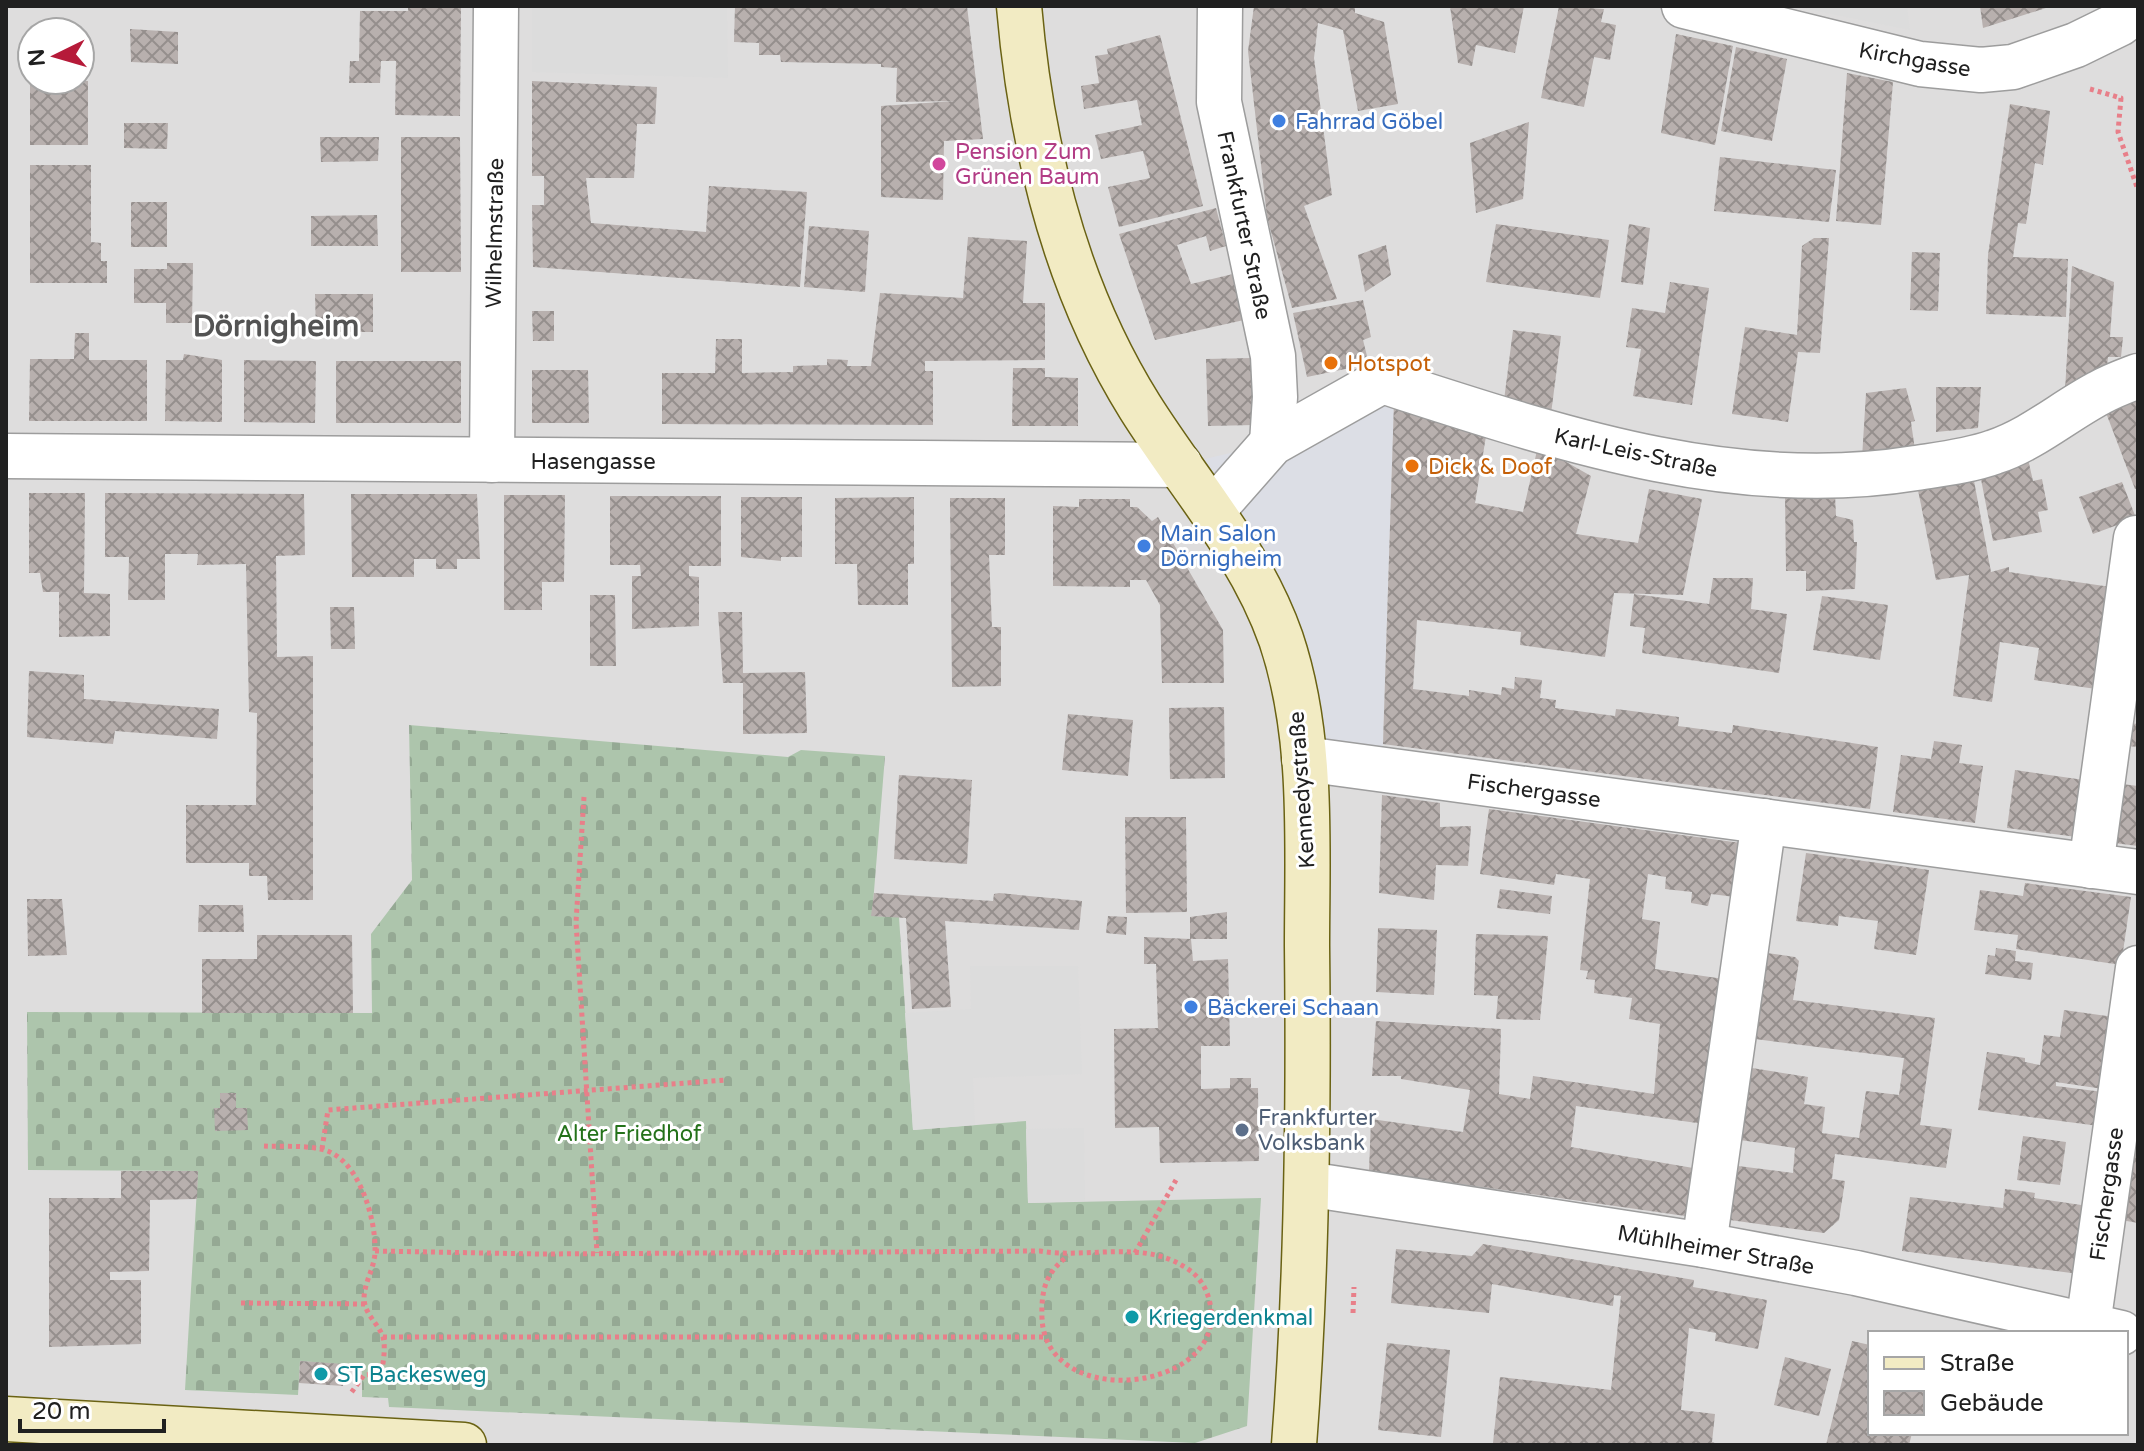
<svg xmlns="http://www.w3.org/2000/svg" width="2144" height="1451" viewBox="0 0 2144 1451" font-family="'Varela Round',sans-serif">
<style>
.residential{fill:#dedddd;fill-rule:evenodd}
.cemetery{fill:url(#cemetery-stones)}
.parking{fill:#dcdcdc}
.plaza{fill:#dcdee5}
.building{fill:url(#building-cross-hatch)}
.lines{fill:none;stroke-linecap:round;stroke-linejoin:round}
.street-casing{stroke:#9d9d9d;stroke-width:47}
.secondary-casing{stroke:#6a6213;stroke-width:47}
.path{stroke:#e87f89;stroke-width:5;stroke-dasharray:4 4;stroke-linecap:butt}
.street{stroke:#fff;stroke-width:44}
.secondary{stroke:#f2ebc3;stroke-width:44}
.shop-dot{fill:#3f7fe0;stroke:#fff;stroke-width:3}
.hotel-dot{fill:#d1479c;stroke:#fff;stroke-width:3}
.food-dot{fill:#e8710a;stroke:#fff;stroke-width:3}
.service-dot{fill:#5c6f8a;stroke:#fff;stroke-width:3}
.culture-dot{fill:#0f9aa8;stroke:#fff;stroke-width:3}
.labels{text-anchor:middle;stroke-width:6;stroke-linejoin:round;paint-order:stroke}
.street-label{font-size:22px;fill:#202020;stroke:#fff}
.shop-label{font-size:22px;fill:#366cbe;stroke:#fff;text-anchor:start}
.hotel-label{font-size:22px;fill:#b23c85;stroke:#fff;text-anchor:start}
.food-label{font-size:22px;fill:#c56008;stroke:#fff;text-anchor:start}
.service-label{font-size:22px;fill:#4e5e75;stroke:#fff;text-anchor:start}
.park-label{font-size:22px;fill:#24721a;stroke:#fff}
.culture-label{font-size:22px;fill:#0d838f;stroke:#fff;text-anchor:start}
.district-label{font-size:30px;font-weight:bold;fill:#535353;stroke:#fff}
</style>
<defs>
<pattern id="cemetery-stones" width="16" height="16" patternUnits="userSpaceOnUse" patternTransform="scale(2)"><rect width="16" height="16" fill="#adc5ac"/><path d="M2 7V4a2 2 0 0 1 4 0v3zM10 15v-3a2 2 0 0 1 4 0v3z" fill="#95a994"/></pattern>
<pattern id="building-cross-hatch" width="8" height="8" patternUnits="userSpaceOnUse" patternTransform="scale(2)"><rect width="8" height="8" fill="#b8b0ae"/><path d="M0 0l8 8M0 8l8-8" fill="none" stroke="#958f8d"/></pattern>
</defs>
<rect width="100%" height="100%" fill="#efebe8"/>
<path class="residential" d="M6,6H2138V1445H6ZM32,32H80V80H32ZM1870,1333H2126V1433H1870Z"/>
<path class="cemetery" d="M409,725L788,757L801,750L885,756L872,916L899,917L913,1130L1026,1121L1028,1203L1261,1198L1247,1426L1195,1443L389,1407L388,1398L362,1397V1366L300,1361L298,1395L185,1390L198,1171L28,1170L27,1012L372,1013L371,934L412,880Z"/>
<g class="parking">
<path d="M532,6H727L728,78L532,72Z"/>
<path d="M1792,6H1907L1910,30Z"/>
<path d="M970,966H1078L1082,1074L973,1078L975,1125L913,1130L905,1013L971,1009Z"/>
<path d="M1084,1128L1085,1201L1028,1203L1026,1129Z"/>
</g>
<path class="plaza" d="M1382,381L1394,402L1382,770L1349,766L1299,719L1180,465L1272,443Z"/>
<g class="building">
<path d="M408,6H461L460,116L395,115L396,61H381L380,83H349L350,61H359L360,11H408Z"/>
<path d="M735,6H967L983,139L944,141L943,200L881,197V106L956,101L896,102L897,68L881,67V64L781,62L780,55H759V43L734,42Z"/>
<path d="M1254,6H1355V13L1384,22L1398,104L1358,111L1343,30L1318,23L1314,58L1332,195L1304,206L1337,299L1292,308L1267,217L1248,51Z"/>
<path d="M1450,6H1524L1515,53L1476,45L1472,66L1458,63Z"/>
<path d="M1559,6L1604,9L1601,22L1616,25L1610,60L1594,57L1584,107L1541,98Z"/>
<path d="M1980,6H2048L2049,7L1983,28Z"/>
<path d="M130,29L178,32V64L131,62Z"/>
<path d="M1676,34L1733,46L1715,145L1661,133Z"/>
<path d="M1160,35L1203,206L1119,227L1108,187L1150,178L1143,151L1101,159L1095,135L1142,125L1137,100L1084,109L1081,86L1099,83L1095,56L1108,54L1107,49Z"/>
<path d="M1736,47L1787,59L1772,141L1721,131Z"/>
<path d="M1847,73L1893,82L1881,225L1836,221Z"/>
<rect x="30" y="81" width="58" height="64"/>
<path d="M532,81L657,87L655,124H637L634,178H586L591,223L706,232L709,186L807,192L800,287L533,267L532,205H544V176H532Z"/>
<path d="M2010,104L2050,111L2043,165L2035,163L2026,224L2018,223L2013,257L2068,259L2066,317L1986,314L1988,255Z"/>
<path d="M1529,122L1523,199L1476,213L1470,143Z"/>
<path d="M124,123H168L167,149L124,148Z"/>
<path d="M320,137H379L378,161L321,162Z"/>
<path d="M401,137H460L461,272H401Z"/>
<path d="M1720,157L1836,170L1829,222L1714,211Z"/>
<path d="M30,165H91V242L101,243V261H107V283H30Z"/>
<rect x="131" y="202" width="36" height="45"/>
<path d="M1216,208L1226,246L1210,251L1206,236L1177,245L1191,284L1233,274L1244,320L1155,340L1119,234Z"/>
<path d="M377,215L378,246H311V216Z"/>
<path d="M1496,224L1609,240L1600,298L1486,282Z"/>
<path d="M1629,224L1650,228L1643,285L1621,282Z"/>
<path d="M809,226L869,231L865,292L804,287Z"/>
<path d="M968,237L1027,241L1023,303H1045V360L925,361V371H933V425L662,424V373H715L716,339H742V373L793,372V366L827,365V359L848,360L847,366H871L880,293L963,298Z"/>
<path d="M1814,238H1829L1820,353L1798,352L1788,422L1732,414L1745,327L1797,335L1802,246Z"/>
<path d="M1386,245L1391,275L1365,292L1358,255Z"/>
<path d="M1912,252L1940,253L1938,311L1910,310Z"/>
<path d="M167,263H193L192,323H166V303H134V269H167Z"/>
<path d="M2072,266L2114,282L2110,337H2123L2121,357H2108L2106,378L2065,391Z"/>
<path d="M1670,282L1709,288L1692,405L1633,396L1641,349L1626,347L1632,308L1665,313Z"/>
<path d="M315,294H373V332H316Z"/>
<path d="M1363,300L1371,337L1363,340L1369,364L1307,377L1293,313Z"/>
<path d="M532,311H554V341H533Z"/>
<path d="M1513,330L1561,336L1551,414L1503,408Z"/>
<path d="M75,333H89V360H147V421H29L30,359H74Z"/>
<path d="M184,354L222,360V422L165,421L166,360H183Z"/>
<path d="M1252,358L1254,425L1208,426L1206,359Z"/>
<path d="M244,360L316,361L315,423L244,422Z"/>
<rect x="336" y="361" width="125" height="62"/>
<path d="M1013,368H1045V377L1078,378V426H1012Z"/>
<path d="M532,370H588L589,423H532Z"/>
<path d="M1936,387H1981L1978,428L1936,432Z"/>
<path d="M1906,388L1915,421L1911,422L1915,450L1862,458L1866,393Z"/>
<path d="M2138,391V488L2135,489L2103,405Z"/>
<path d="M1394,402L1487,430L1475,503L1523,512L1538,446L1591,476L1576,534L1638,543L1649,489L1702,499L1683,595L1614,593L1605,657L1520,645L1521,632L1417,620L1413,689L1469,696V690L1501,695L1502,687L1514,689L1515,677L1542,680L1540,698L1556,700L1555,708L1615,716L1616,709L1679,717L1678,726L1708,730L1732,733L1733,725L1878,747L1870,809L1383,744Z"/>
<path d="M2028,459L2033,481L2042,479L2048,510L2038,512L2042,532L1993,541L1979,469Z"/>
<path d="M1972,470L1991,572L2009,567V572L2111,587L2096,689L2034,680L2039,648L2000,642L1992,702L1953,696L1969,575L1936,580L1916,480Z"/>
<path d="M2122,482L2136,518L2093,534L2079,497Z"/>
<path d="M29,493H85L84,593L110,594V636L59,637V592H43L40,573H29Z"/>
<path d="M105,493L304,494L305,555L276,556L277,657L313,656V900H268L267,876H249V863H186V805H256L257,713L249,712L246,564L197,565L198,554H165V600H128L129,557H105Z"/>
<path d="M351,494H477L480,559H457V569H436V559H414V577H352Z"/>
<path d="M1835,494L1836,516L1853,520L1854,542H1857L1855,589L1806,591V571H1786L1785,495Z"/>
<path d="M504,495H565L564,582H542V610H504Z"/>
<path d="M610,496H721V566H689V576L699,577V626L632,629V576H641L640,565H610Z"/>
<path d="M741,497H802V557H781V561L741,557Z"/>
<path d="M914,497V564H908V605H858L857,564H835V498Z"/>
<path d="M950,498H1005V555H989L992,627H1001V686L952,687Z"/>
<path d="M1079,499H1130V507H1137L1152,521L1158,517L1223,630L1224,683H1162L1160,605L1146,580H1130V587L1053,586V506L1079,507Z"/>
<path d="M1713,578H1753L1751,609L1787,614L1779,673L1642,653L1645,628L1630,626L1634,594L1709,604Z"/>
<path d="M590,595H615L616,666H590Z"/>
<path d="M1822,596L1888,605L1880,660L1813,650Z"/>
<path d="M330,607H354L355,649H331Z"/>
<path d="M718,612H742L743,673L805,672L807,733L743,734V683H723Z"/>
<path d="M29,671L84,675V699L219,709L217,739L115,731L113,744L27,737Z"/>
<path d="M1224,707L1225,778L1170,779L1169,708Z"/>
<path d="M1068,714L1133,720L1128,776L1062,770Z"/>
<path d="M2130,723L2138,724V747L2127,746Z"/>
<path d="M1934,741L1962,745L1959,763L1983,766L1975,823L1893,812L1901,755L1931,759Z"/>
<path d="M2015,770L2084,780L2077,837L2007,828Z"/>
<path d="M899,775L972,780L967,864L894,859Z"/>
<path d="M2122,784L2138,786V846L2114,843Z"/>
<path d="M1382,795L1440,803V827L1471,826L1468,866L1436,865L1434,900L1379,893Z"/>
<path d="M1489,809L1741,843L1735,897L1711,894L1708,906L1691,903L1692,892L1665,889L1666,877L1648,874L1642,919L1660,922L1655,969L1724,979L1704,1124L1576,1106L1571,1147L1699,1169L1692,1217L1369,1171L1371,1119L1463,1132L1470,1090L1401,1079V1076H1372L1376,1021L1501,1029L1499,1094L1530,1099L1533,1076L1654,1094L1660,1024L1629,1019L1632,998L1594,993L1595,980L1586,979L1588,971L1580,970L1590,879L1556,874L1554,885L1480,874Z"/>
<path d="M1125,817H1186L1187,912L1126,913Z"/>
<path d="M1806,853L1929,870L1916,955L1874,949L1878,921L1839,916L1838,926L1796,921Z"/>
<path d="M2025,883L2131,897L2121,965L2016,949L2018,935L1974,930L1980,890L2023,896Z"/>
<path d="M1500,889L1552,896L1550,914L1497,908Z"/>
<path d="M874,893L993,901L994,894L999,893L1082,901L1079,930L945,921L951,1007L912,1009L906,918L871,916Z"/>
<path d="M27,899H62L67,955L28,956Z"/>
<path d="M199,905H243L244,932H198Z"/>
<path d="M1227,912V939H1190V917Z"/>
<path d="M1108,916L1127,917L1126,935L1106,933Z"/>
<path d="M1378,928L1437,930L1434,995L1376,992Z"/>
<path d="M1476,934L1548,936L1540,1020L1496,1019L1498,996L1474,995Z"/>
<path d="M257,935H352L353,1013H202V959H257Z"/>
<path d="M1144,937L1191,939L1193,961L1228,959L1230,1046H1201V1089L1230,1088V1078H1251V1088H1258L1259,1161L1160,1163L1159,1127L1115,1128L1114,1029L1158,1028L1156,964H1144Z"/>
<path d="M1996,948L2016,951L2015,961L2033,963L2031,980L1985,974L1988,955L1995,956Z"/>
<path d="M1767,953L1795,957L1799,961L1793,1000L1935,1018L1920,1125L1952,1129L1946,1168L1835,1154L1832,1179L1845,1181L1839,1220L1824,1233L1730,1220L1738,1166L1793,1173L1795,1148L1740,1140L1752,1068L1808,1077L1804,1104L1825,1107L1822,1133L1859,1138L1866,1091L1899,1095L1904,1058L1755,1039Z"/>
<path d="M2064,1010L2114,1017L2103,1089L2056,1082V1086L2103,1092L2099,1126L1978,1110L1987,1052L2025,1058V1062L2040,1065L2044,1035L2060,1037Z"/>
<path d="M220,1093H236V1108H247L248,1130L215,1131L214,1108H220Z"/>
<path d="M2138,1117V1223L2121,1220Z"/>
<path d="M2023,1136L2066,1142L2060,1185L2017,1180Z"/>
<path d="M121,1171H198L197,1199L150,1200L149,1271L110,1272V1280H141V1344L49,1347V1198H121Z"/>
<path d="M2005,1189L2035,1193L2034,1198L2088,1206L2079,1274L1902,1251L1910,1197L2003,1208Z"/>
<path d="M1483,1244L1694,1280L1693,1287L1767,1300L1758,1349L1715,1341L1716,1333L1689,1328L1681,1410L1715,1414L1712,1442L1720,1445L1493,1443L1500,1377L1611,1390L1621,1296L1614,1295L1613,1306L1492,1284L1489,1313L1391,1303L1396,1249L1472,1256Z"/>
<path d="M1852,1341L1870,1345V1433H1912L1909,1445H1826Z"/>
<path d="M1387,1343L1450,1350L1441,1437L1378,1430Z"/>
<path d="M1785,1357L1831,1369L1819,1416L1774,1405Z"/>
<path d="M300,1361L344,1364L343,1386L299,1383Z"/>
</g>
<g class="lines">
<g class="street-casing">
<g id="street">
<path d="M1220,6L1219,102L1273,356L1275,397L1272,443"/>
<path d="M1684,6L1920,64L1981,70L2013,67L2076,45L2119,24L2138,10"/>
<path d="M6,456L1180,465"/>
<path d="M492,460L496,6"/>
<path d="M1213,510L1272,443L1382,381C1556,437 1732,498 1916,468C1942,464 1969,461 1994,452C2033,439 2063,412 2099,393C2111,386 2125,381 2138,376"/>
<path d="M1304,759L2138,872"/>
<path d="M2091,866L2136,538"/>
<path d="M1307,1184L1704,1245L1856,1273L2121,1333"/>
<path d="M1704,1245L1764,821"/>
<path d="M2088,1325L2138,968"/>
</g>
</g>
<g class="secondary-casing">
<g id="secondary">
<path d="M1019,6C1031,146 1065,287 1140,407C1189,485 1250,551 1281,639C1314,737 1307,845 1307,946C1309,1113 1307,1279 1294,1445"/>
<path d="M6,1419L464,1445"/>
</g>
</g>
<g class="path">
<path d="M2090,89L2121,98L2118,132L2138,190"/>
<path d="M584,797L576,922L597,1253"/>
<path d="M264,1146C282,1147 302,1145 320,1149C358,1155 376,1218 375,1251C375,1268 364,1282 364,1299C365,1315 378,1323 383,1337C386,1348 383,1364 381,1374L364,1375L351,1393"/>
<path d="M322,1149L328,1110L726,1080"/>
<path d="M375,1251L540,1254L1040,1251C1086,1259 1141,1240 1183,1266C1200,1275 1209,1291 1211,1310C1220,1392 1047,1411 1042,1319C1041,1291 1045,1273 1068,1256"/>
<path d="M1135,1253L1176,1180"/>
<path d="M241,1303L365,1304"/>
<path d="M1353,1313L1354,1287"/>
<path d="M1212,1320L1255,1317"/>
<path d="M383,1337H1044"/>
</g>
<use href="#street" class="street"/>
<use href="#secondary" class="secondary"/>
</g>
<g class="shop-dot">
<circle cx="1279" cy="121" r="8"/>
<circle cx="1144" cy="546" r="8"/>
<circle cx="1191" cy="1007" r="8"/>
</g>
<circle class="hotel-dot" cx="939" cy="164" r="8"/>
<g class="food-dot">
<circle cx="1331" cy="363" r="8"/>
<circle cx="1412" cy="466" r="8"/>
</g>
<circle class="service-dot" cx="1242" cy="1130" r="8"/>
<g class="culture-dot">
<circle cx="1132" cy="1317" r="8"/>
<circle cx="321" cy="1374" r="8"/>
</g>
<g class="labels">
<g class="street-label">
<text transform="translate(1915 59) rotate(10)" y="8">Kirchgasse</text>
<text transform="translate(1245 225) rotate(78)" y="8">Frankfurter Straße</text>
<text transform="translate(494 233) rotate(-89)" y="8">Wilhelmstraße</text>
<text transform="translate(1636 452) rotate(12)" y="8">Karl-Leis-Straße</text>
<text x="593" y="469">Hasengasse</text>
<text transform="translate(1301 790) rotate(-94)" y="8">Kennedystraße</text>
<text transform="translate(1534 790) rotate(8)" y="8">Fischergasse</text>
<text transform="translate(2106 1194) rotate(-82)" y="8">Fischergasse</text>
<text transform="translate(1716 1249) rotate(10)" y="8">Mühlheimer Straße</text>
</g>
<g class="shop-label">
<text x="1295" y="129">Fahrrad Göbel</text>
<text x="1160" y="541">Main Salon<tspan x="1160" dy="25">Dörnigheim</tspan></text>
<text x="1207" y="1015">Bäckerei Schaan</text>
</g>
<g class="hotel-label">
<text x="955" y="159">Pension Zum<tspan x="955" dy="25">Grünen Baum</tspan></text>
</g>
<g class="food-label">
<text x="1347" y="371">Hotspot</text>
<text x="1428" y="474">Dick &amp; Doof</text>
</g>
<g class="service-label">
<text x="1258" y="1125">Frankfurter<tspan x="1258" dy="25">Volksbank</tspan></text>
</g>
<g class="park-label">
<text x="629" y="1141">Alter Friedhof</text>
</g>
<g class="culture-label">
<text x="1148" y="1325">Kriegerdenkmal</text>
<text x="337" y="1382">ST Backesweg</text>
</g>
<g class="district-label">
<text x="276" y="336">Dörnigheim</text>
</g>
</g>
<rect width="2144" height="1451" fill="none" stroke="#202020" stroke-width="16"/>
<rect x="1868" y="1331" width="260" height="104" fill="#ffffff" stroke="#a6a6a6" stroke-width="2"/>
<rect x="1884" y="1357" width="40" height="12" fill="#f2ebc3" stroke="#a6a6a6" stroke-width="2"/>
<text x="1940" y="1371" font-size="24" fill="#202020">Straße</text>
<rect x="1884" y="1391" width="40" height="24" fill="url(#building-cross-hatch)" stroke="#a6a6a6" stroke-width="2"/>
<text x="1940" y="1411" font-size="24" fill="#202020">Gebäude</text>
<g transform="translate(56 56) rotate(265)"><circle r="38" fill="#ffffff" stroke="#a6a6a6" stroke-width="2"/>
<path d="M0-6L14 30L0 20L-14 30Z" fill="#b61a39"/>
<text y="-12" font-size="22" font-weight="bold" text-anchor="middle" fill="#202020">N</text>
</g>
<path d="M20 1419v12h144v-12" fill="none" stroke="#202020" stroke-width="4"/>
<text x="32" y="1419" font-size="24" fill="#202020" stroke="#ffffff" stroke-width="6" paint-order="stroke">20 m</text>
</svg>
